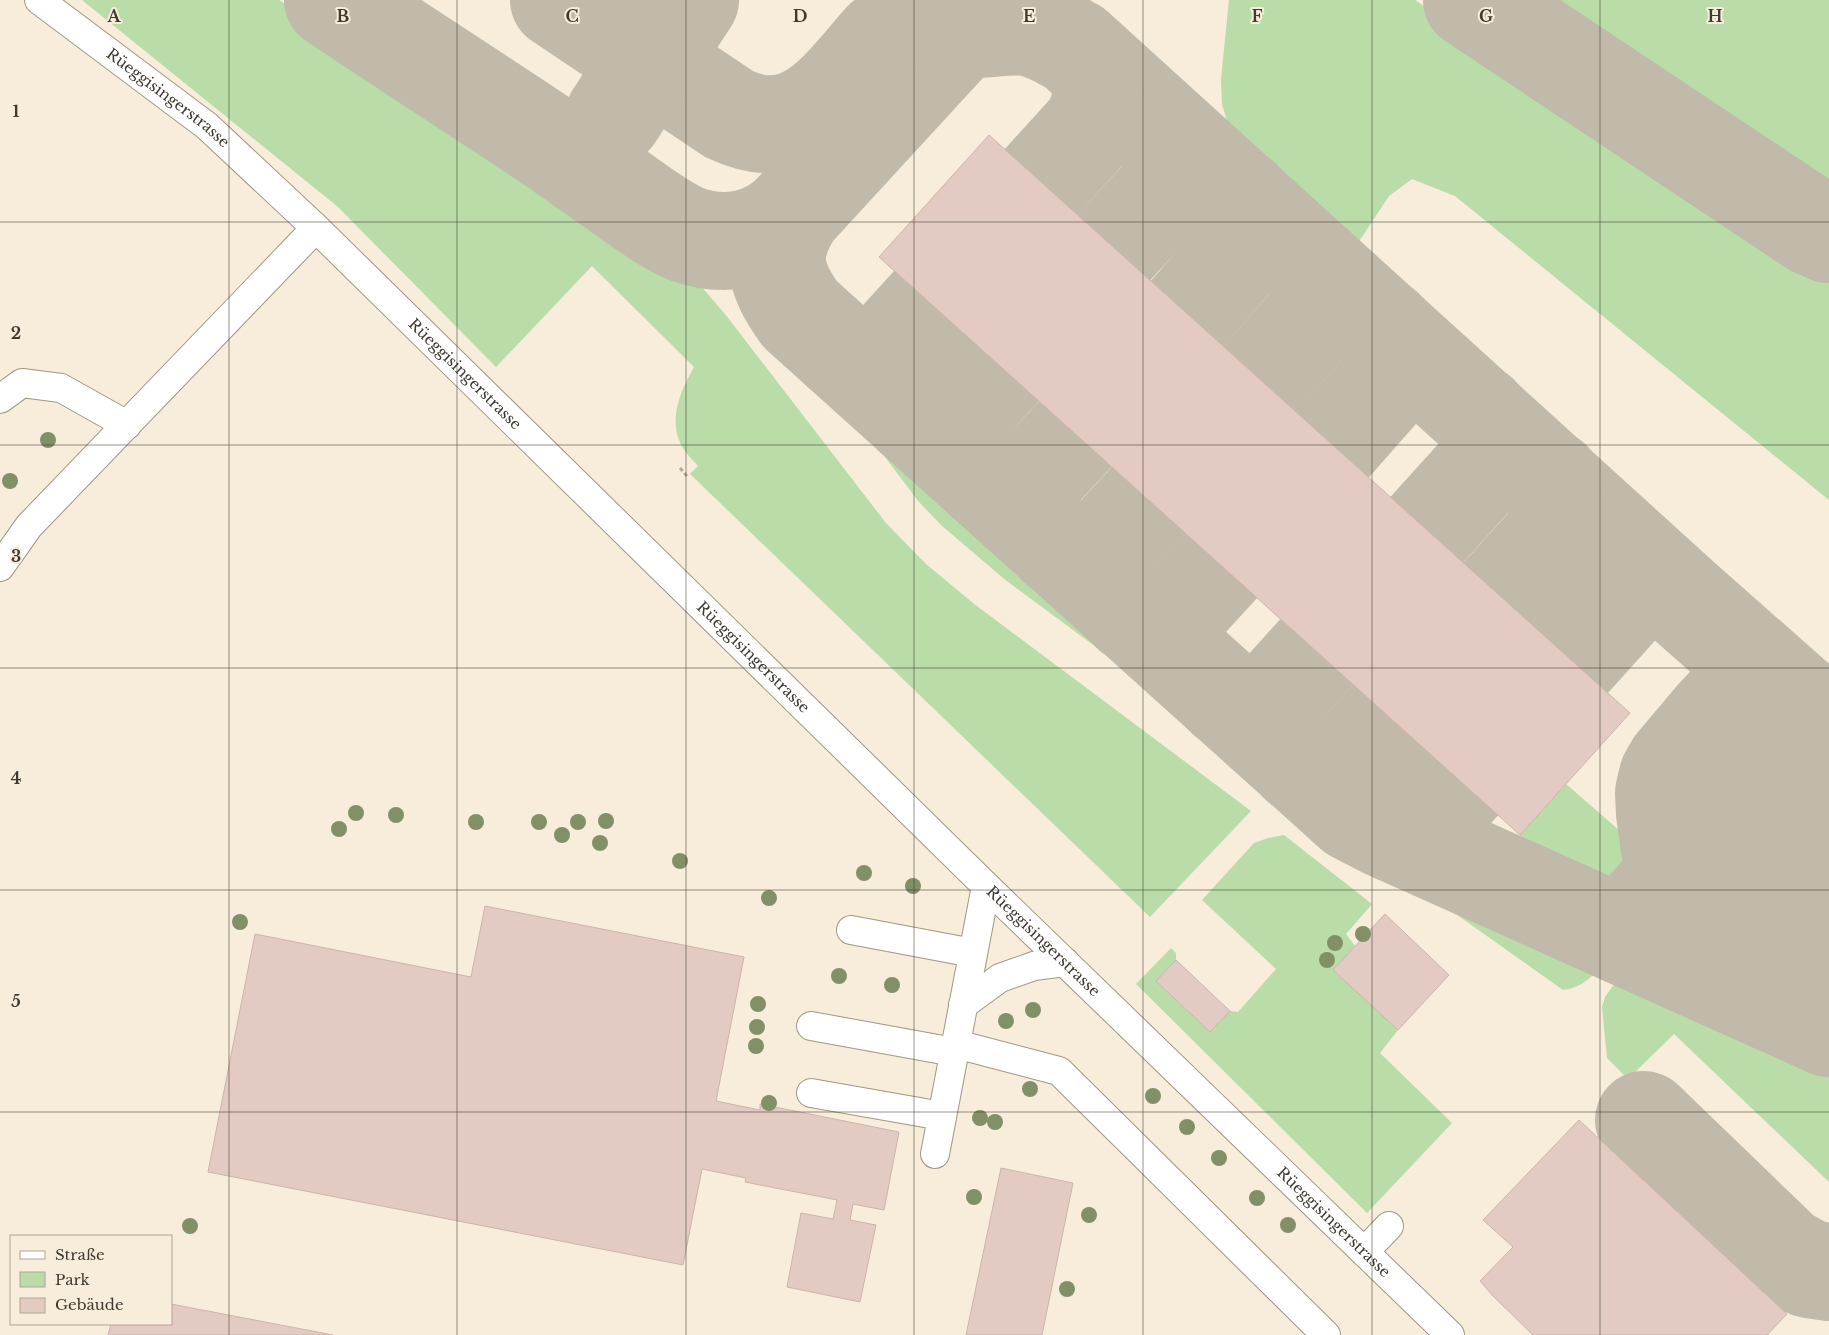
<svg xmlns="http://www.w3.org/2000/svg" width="1829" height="1335" viewBox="0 0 1829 1335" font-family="'Libre Baskerville',serif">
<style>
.green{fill:#b9dca8}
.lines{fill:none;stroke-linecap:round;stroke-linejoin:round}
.taxiway{stroke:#c1b9a9;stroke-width:98}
.building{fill:#e3cbc4;stroke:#cbb4ad}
.minor-casing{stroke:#a09785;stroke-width:30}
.major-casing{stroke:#a09785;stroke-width:30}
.path{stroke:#b3ab9c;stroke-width:3;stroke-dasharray:4 2.5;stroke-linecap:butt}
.minor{stroke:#fff;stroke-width:28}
.major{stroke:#fff;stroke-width:28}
.tree{fill:#819066}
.grid{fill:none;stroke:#3e3a32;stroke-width:1;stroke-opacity:0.55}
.labels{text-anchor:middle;stroke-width:4;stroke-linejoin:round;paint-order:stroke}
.street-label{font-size:15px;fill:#3e3a32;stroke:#f7edda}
.grid-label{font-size:16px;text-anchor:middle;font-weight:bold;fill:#3e3a32;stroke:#f7edda;stroke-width:4;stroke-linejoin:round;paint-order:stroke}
</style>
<rect width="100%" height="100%" fill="#f7edda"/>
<g class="green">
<path d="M82,0H279L680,268L700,285L725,314L869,501L886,523L926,564L973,603L1251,811L1150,917L690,474L698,466C693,460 687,455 683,448C667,421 680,392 694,367L592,266L496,367L338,207Z"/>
<path d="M1229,0H1415L1809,259L1829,266V500L1455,196L1412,179L1389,196L1352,252L1247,161L1230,132L1222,104L1221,79Z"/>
<path d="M1524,0H1829V199L1806,186Z"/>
<path d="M822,369L967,503L1256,762L1255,765L1003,578L941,525L919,502L820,371Z"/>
<path d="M1566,784L1635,844C1638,850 1643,855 1642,862C1639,879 1615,896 1598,894C1586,892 1532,866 1526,857C1520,850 1520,843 1520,835Z"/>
<path d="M1284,835L1372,904L1346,934L1355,946L1333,970L1398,1030L1380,1053L1452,1123L1367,1213L1136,984L1171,948L1176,953V960L1156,981L1210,1032L1230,1011L1238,1012L1276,969L1202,900L1254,843L1268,838Z"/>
<path d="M1458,892L1466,894L1609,958C1593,974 1586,987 1563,990L1446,907L1445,902L1452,894Z"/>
<path d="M1631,969L1829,1058V1182L1674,1034L1628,1079L1607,1058L1602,1007L1605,997L1612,987Z"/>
</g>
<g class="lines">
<g class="taxiway">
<path d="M333,0C407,50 483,98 557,148C581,165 605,181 628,198C647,211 665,225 686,234C724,248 766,241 794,211"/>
<path d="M559,0L729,114C803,149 840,88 883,40"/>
<path d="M988,0L794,211C768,252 773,276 800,314L1354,813L1383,828L1829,1028"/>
<path d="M1472,0L1813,227L1829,234"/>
<path d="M916,10C934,22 953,29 975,29C991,29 1009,25 1025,27C1044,29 1059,39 1075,48L1684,601L1829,729"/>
<path d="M614,116L690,0"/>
<path d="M841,351C855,358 868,362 883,356L1092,126C1102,102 1107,88 1092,64"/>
<path d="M913,416C926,423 941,428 955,420L1163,194L1174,167L1173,145L1169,134"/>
<path d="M985,481C999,489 1012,493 1027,486L1187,314L1232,262L1244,244L1246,234V211L1242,199"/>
<path d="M1058,547C1071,555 1085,559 1100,552L1260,379L1309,323L1318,307L1320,296L1315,266"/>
<path d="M1131,613C1145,619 1159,625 1173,617L1332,445L1384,386L1391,366L1393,354L1390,340L1384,328"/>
<path d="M1227,699C1243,709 1260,711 1275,698L1478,473C1491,451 1492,436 1479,414"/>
<path d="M1299,764C1316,773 1332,777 1348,763L1550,540C1559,519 1564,501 1552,480"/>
<path d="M1394,833C1404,835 1412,836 1420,829L1622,604C1635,581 1636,565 1620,543"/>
<path d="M1663,889L1670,874L1672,862L1665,813L1664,793L1668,776L1675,764L1713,719L1750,679L1752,672L1749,659"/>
<path d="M1622,935L1804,731C1810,720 1808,714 1801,704"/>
<path d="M1697,967L1829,819"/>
<path d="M1770,1000L1829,934"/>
<path d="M1644,1120L1784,1255L1809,1269L1829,1272"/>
</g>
</g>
<g class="building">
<path d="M989,135L1630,713L1520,835L879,257Z"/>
<path d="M485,906L744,957L716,1101L760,1110V1104L899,1132L884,1210L853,1204L850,1220L876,1225L860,1302L787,1287L801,1213L833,1219L837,1200L745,1182L746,1178L702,1169L683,1265L208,1172L255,934L471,977Z"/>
<path d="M1385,914L1449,975L1398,1030L1333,970Z"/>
<path d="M1176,960L1230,1011L1210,1032L1156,981Z"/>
<path d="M1579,1120L1787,1314L1767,1335H1533L1493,1296L1480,1281L1513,1247L1483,1220Z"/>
<path d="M1001,1168L1073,1183L1042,1335H966Z"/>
<path d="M171,1304L333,1335H108L111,1324H171Z"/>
</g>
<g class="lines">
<g class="minor-casing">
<g id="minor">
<path d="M0,399L22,383L61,388L127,425"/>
<path d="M0,567L29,526L316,228"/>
<path d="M851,930L973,953"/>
<path d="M963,1005L1000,978L1034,966L1065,962"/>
<path d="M811,1026L954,1052"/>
<path d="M956,1044L1059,1071L1326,1335"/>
<path d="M811,1093L942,1116"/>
<path d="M935,1154L986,886"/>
<path d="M1364,1252L1389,1226"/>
</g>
</g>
<g class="major-casing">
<g id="major">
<path id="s1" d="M39,0L207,126L316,228L986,886L1450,1335"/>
</g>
</g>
<path class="path" d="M680,468L687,476"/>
<use href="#minor" class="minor"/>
<use href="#major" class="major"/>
</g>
<g class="tree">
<circle cx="48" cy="440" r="8"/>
<circle cx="10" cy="481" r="8"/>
<circle cx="356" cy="813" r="8"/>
<circle cx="396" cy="815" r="8"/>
<circle cx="606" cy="821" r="8"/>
<circle cx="476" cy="822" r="8"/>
<circle cx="539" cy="822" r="8"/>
<circle cx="578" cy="822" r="8"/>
<circle cx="339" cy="829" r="8"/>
<circle cx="562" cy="835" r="8"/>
<circle cx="600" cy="843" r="8"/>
<circle cx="680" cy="861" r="8"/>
<circle cx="864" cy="873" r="8"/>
<circle cx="913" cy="886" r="8"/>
<circle cx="769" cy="898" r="8"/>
<circle cx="240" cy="922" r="8"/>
<circle cx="1363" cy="934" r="8"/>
<circle cx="1335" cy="943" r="8"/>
<circle cx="1327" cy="960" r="8"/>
<circle cx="839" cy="976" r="8"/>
<circle cx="892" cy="985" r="8"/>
<circle cx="758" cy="1004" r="8"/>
<circle cx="1033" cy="1010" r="8"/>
<circle cx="1006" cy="1021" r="8"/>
<circle cx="757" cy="1027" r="8"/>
<circle cx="756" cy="1046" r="8"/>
<circle cx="1030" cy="1089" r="8"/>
<circle cx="1153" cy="1096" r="8"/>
<circle cx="769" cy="1103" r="8"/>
<circle cx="980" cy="1118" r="8"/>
<circle cx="995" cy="1122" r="8"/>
<circle cx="1187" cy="1127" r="8"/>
<circle cx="1219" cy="1158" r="8"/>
<circle cx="974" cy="1197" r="8"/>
<circle cx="1257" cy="1198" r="8"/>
<circle cx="1089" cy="1215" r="8"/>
<circle cx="1288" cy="1225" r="8"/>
<circle cx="190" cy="1226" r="8"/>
<circle cx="1067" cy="1289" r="8"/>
</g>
<path class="grid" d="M229,0V1335M457,0V1335M686,0V1335M914,0V1335M1143,0V1335M1372,0V1335M1600,0V1335M0,222H1829M0,445H1829M0,668H1829M0,890H1829M0,1112H1829"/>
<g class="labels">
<g class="street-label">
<text dy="5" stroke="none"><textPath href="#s1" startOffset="162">Rüeggisingerstrasse</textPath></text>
<text dy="5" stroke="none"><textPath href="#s1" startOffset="568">Rüeggisingerstrasse</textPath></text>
<text dy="5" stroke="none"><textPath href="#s1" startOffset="972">Rüeggisingerstrasse</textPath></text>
<text dy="5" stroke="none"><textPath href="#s1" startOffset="1378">Rüeggisingerstrasse</textPath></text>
<text dy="5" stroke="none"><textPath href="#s1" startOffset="1782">Rüeggisingerstrasse</textPath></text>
</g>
</g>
<g class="grid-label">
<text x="114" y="22">A</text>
<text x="343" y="22">B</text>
<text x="572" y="22">C</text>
<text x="800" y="22">D</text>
<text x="1029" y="22">E</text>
<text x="1257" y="22">F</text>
<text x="1486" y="22">G</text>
<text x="1715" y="22">H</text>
<text x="16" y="117">1</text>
<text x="16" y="339">2</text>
<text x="16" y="562">3</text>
<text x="16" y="784">4</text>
<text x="16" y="1007">5</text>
</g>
<rect x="10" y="1235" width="162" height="90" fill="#f7edda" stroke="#ada597"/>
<rect x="20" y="1251" width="25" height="8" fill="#ffffff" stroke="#ada597"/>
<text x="55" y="1260" font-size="15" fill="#3e3a32">Straße</text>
<rect x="20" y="1272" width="25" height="15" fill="#b9dca8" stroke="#ada597"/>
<text x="55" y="1285" font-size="15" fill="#3e3a32">Park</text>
<rect x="20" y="1298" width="25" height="15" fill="#e3cbc4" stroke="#ada597"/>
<text x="55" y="1310" font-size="15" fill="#3e3a32">Gebäude</text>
</svg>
